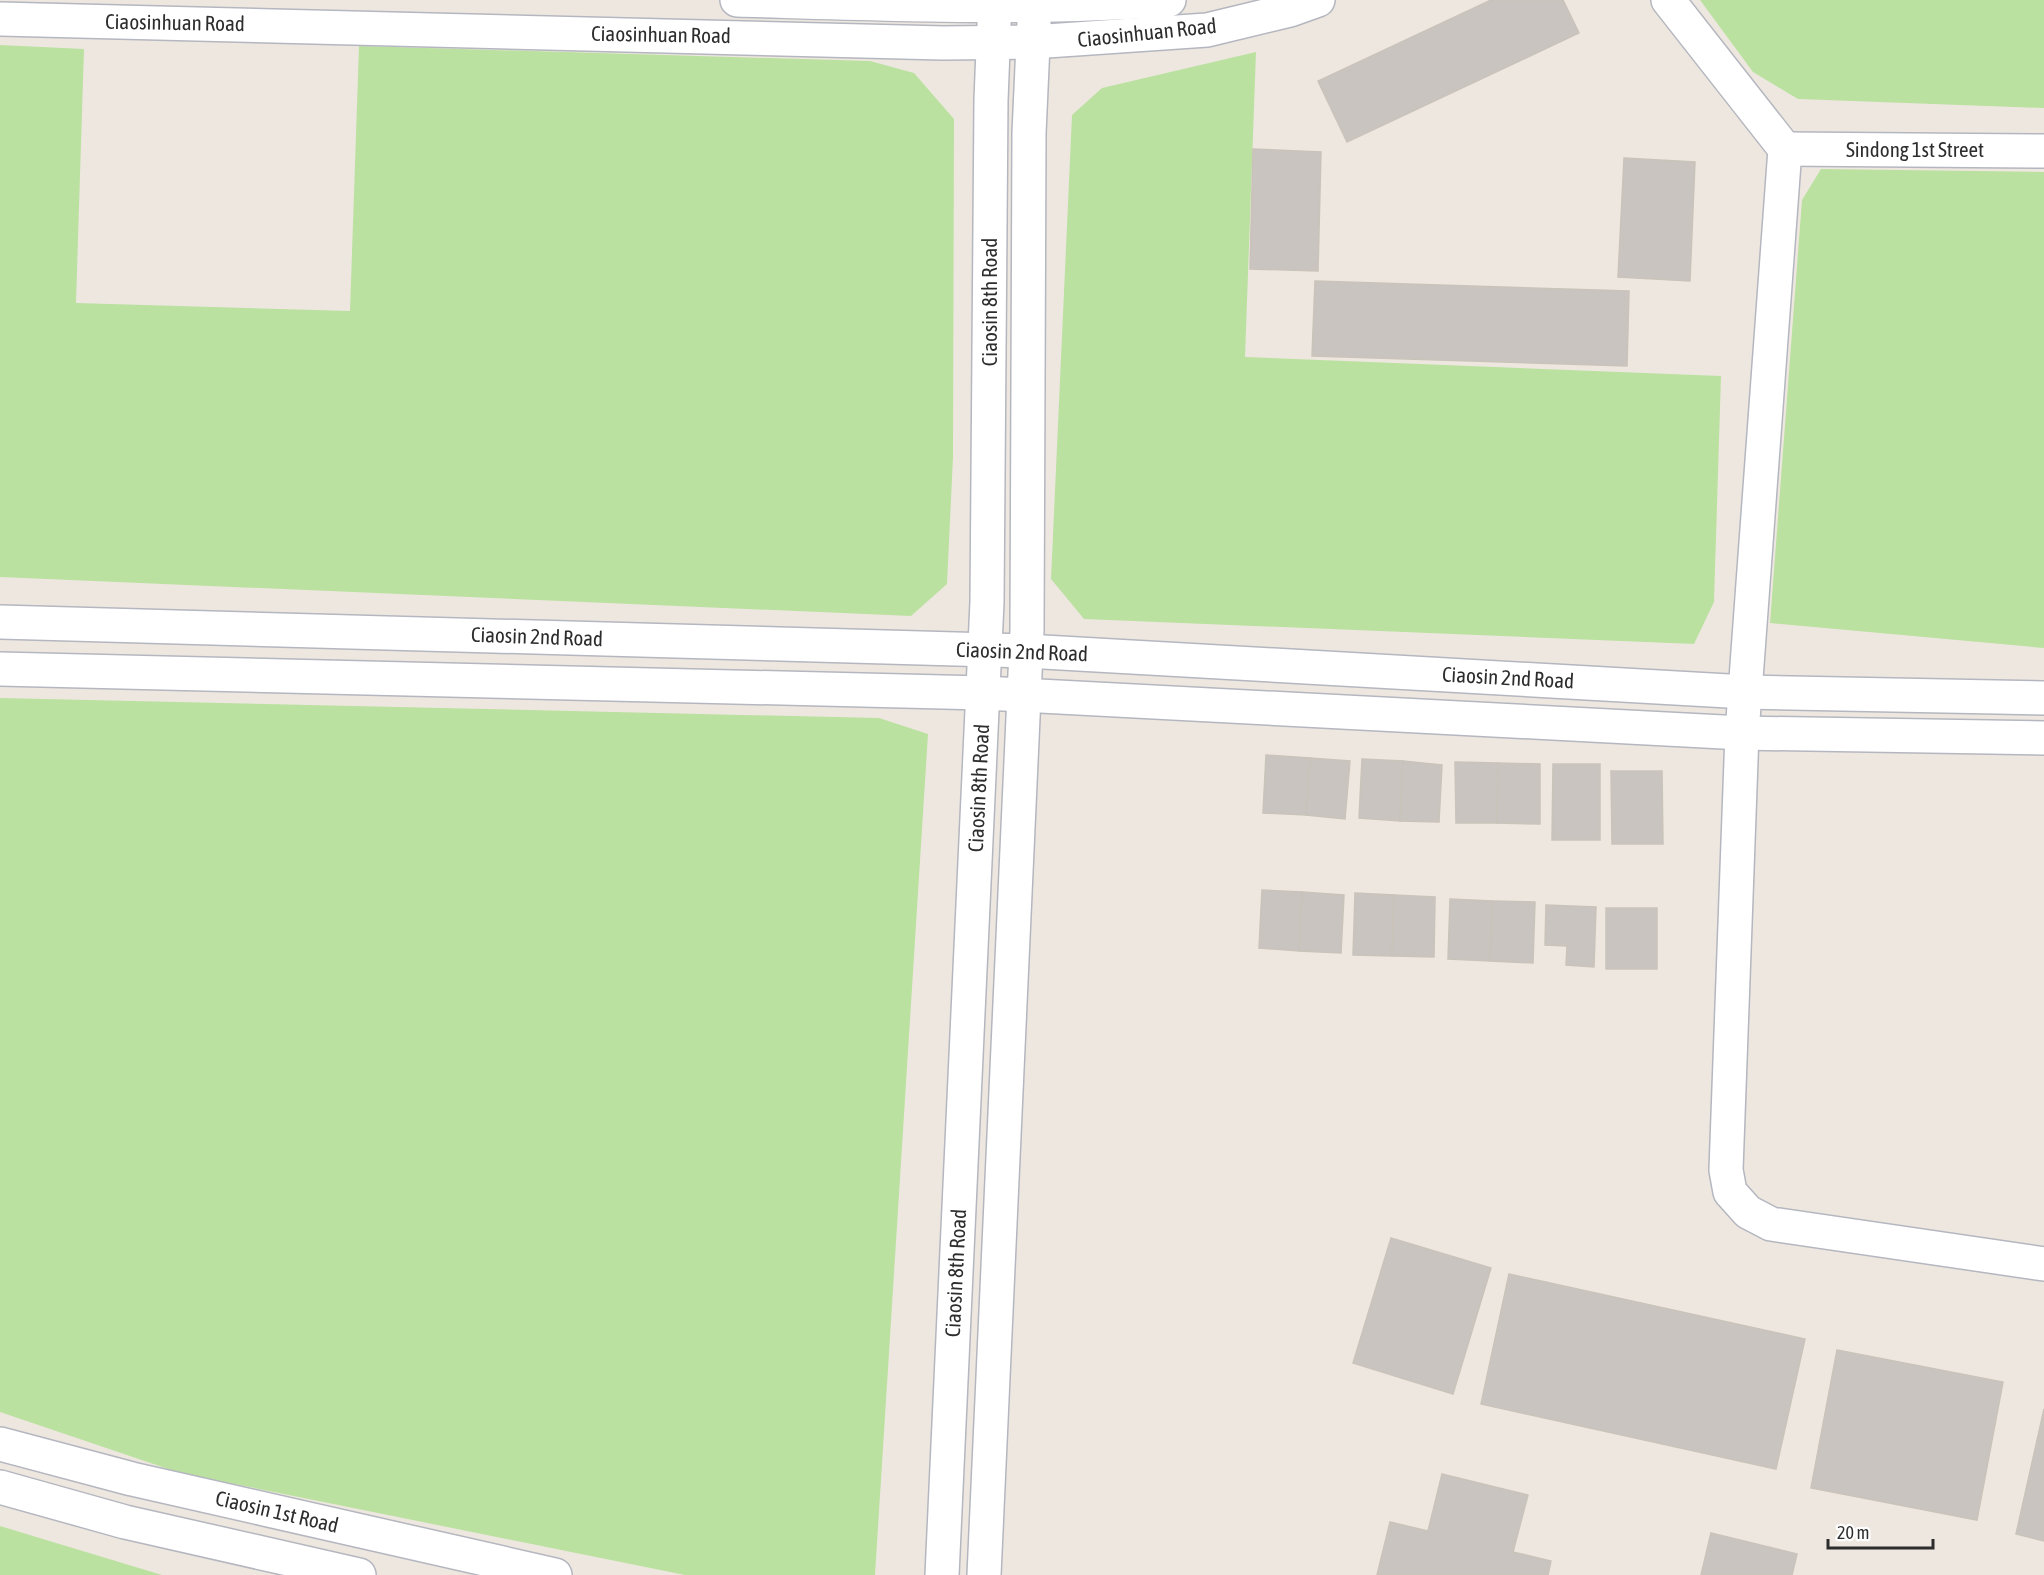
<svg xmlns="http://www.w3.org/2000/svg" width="2044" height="1575" viewBox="0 0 2044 1575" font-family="'Asap Condensed',sans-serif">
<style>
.green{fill:#bbe1a0}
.building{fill:#c9c4c0;stroke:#c9c3ba;stroke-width:1.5}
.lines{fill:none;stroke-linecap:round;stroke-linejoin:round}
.street-casing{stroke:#b4b7bf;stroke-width:36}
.secondary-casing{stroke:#b4b7bf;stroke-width:36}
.street{stroke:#fff;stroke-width:33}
.secondary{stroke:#fff;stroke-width:33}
.labels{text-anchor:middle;stroke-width:4.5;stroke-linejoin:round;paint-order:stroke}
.street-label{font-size:21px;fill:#2d2d2d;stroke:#fff}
</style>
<rect width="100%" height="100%" fill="#eee7e0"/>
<g class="green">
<path d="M1700,0H2044V108L1798,99L1753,72Z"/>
<path d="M0,45L84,49L76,303L350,311L359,46L870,61L914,73L954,119L953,457L947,584L911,616L0,577Z"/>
<path d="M1256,52L1245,357L1721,376L1714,602L1694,644L1084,619L1051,579L1072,115L1102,88Z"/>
<path d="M1821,169L2044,172V648L1770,623L1802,200Z"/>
<path d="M0,698L879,718L928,734L875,1575H685L180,1473L0,1412Z"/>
<path d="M0,1526L162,1575H0Z"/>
</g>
<g class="building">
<path d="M1491,0H1563L1579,33L1347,142L1318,81Z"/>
<path d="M1253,149L1321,152L1318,271L1250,269Z"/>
<path d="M1624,158L1695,162L1690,281L1618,277Z"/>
<path d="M1315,281L1629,291L1627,366L1312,356Z"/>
<path d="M1266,755L1310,758L1306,815L1263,813Z"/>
<path d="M1310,758L1350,761L1345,819L1306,815Z"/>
<path d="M1362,759L1403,761L1400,821L1359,818Z"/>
<path d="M1403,761L1442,765L1439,822L1400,821Z"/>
<path d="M1455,762L1498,763L1497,823H1456Z"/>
<path d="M1498,763L1540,764V824L1497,823Z"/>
<path d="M1553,764H1600V840H1552Z"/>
<path d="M1611,771H1662L1663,844H1612Z"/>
<path d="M1262,890L1302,892L1299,951L1259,948Z"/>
<path d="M1302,892L1344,895L1341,953L1299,951Z"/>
<path d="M1355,893L1394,895L1392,956L1353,955Z"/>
<path d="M1394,895L1435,897L1434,957L1392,956Z"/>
<path d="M1450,899L1492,901L1490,961L1448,959Z"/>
<path d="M1492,901L1535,902L1533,963L1490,961Z"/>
<path d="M1546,905L1596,907L1594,967L1566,965L1567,946L1545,945Z"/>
<rect x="1606" y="908" width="51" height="61"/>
<path d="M1391,1238L1491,1268L1453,1394L1353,1363Z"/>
<path d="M1509,1274L1805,1339L1776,1469L1481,1404Z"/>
<path d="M1837,1350L2003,1382L1977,1520L1811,1488Z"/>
<path d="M2044,1409V1541L2016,1534Z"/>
<path d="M1442,1474L1528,1495L1513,1552L1551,1561L1548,1575H1377L1390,1522L1428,1531Z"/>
<path d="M1711,1533L1797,1554L1792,1575H1701Z"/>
</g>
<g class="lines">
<g class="street-casing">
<g id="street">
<path d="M1668,0L1785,149L1742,733L1726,1170L1730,1192L1748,1212L1771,1224L2044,1264"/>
<path d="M1785,149L2044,151"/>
<path d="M0,622L1026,651L1746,692L2044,698"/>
<path d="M0,669L983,693L1742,733L2044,738"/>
<path d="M0,1444L132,1479L555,1575"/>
<path d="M0,1487L125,1522L359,1575"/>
<path d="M942,1575L987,602L991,100L995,0"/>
<path d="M984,1575L1027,630L1029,133L1035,0"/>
</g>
</g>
<g class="secondary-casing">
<g id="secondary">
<path d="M737,0C881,4 1025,10 1169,0"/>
<path d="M0,19L943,43L1032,42L1207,30L1290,10L1318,0"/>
</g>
</g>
<use href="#street" class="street"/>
<use href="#secondary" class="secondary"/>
</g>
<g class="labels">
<g class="street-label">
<text transform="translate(175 23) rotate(1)" y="7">Ciaosinhuan Road</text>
<text transform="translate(1147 33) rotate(-6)" y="7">Ciaosinhuan Road</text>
<text transform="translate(661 35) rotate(1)" y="7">Ciaosinhuan Road</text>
<text x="1915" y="157">Sindong 1st Street</text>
<text transform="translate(990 302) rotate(-90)" y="7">Ciaosin 8th Road</text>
<text transform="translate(537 637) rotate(2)" y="7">Ciaosin 2nd Road</text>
<text transform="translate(1022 652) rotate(2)" y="7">Ciaosin 2nd Road</text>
<text transform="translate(1508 678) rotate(3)" y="7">Ciaosin 2nd Road</text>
<text transform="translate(979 788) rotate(-87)" y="7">Ciaosin 8th Road</text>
<text transform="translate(956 1273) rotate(-87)" y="7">Ciaosin 8th Road</text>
<text transform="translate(277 1512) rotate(13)" y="7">Ciaosin 1st Road</text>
</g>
</g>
<path d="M1828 1539v9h105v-9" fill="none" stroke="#2d2d2d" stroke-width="3"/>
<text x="1837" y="1539" font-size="18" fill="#2d2d2d" stroke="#ffffff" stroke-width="4.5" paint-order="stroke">20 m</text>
</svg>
